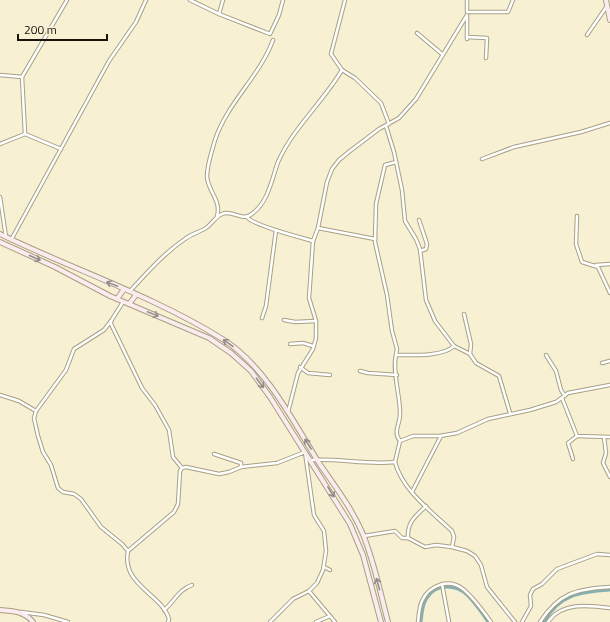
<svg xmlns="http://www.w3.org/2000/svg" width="610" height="622" viewBox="0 0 610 622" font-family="'Titillium Web',sans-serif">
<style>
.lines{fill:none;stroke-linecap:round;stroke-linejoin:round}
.canal{stroke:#85b0b1;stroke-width:3}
.street-casing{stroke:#a7a084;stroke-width:4.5}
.secondary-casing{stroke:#a7a084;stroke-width:6}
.street{stroke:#fff;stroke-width:2.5}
.secondary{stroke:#fcecef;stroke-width:4}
.oneway{stroke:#958b88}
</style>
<rect width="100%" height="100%" fill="#f7f0d3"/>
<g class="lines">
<g class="canal">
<path d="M421,622C422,614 422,605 427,598C436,583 456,585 467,595C475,603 482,613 488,622"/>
<path d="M544,622C560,594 580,592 610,590"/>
</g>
<g class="street-casing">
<g id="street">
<path d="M190,0L219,14"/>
<path d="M223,0L219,14L270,34L279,15L283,0"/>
<path d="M345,0L331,54L342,70L355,78L381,103L389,124"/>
<path d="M467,11V0"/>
<path d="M467,12H508L513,0"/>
<path d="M417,33L442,54"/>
<path d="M587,35L607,6"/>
<path d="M467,37L487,38L486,58"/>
<path d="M467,39V16"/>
<path d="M0,75L22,77"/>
<path d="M386,126L394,152L402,190L405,221L416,239L420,249L426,300L435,321L454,346L470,354L476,363L499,376L510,413"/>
<path d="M25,134L22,77L67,0"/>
<path d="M0,144L25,134L61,149"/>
<path d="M482,159L514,147L581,132L610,123"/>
<path d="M0,197L6,237"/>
<path d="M217,216C222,201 207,190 207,176C207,165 212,151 215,140C227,103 260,76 273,40"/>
<path d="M577,216L576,244L582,262L598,267L610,293"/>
<path d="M247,217C252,225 302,238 313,241"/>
<path d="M419,220L427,244L426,249L420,251"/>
<path d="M318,228L375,239"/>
<path d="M11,240L109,61L136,22L146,0"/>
<path d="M596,265L610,264"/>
<path d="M130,291C147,273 164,253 185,239C191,234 200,232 206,228C212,224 215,217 222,214C233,209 242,223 253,213C268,202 272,179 278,162C293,128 323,102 342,70"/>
<path d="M123,302L111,321V324L142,388L155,405L169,430L173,457L182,468"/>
<path d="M464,314L471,344L470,354"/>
<path d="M262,318L266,306L276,230"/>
<path d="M284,320L295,322L316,321"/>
<path d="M290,344L303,343L313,346"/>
<path d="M396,355L397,349L392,331L387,295L375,242L376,204L385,165L396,162"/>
<path d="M546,355L556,371L561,390L565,396"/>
<path d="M602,363L610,361"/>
<path d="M300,367L308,373L330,375"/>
<path d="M360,371L368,373L397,375"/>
<path d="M0,395L19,401L36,411L66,370L74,349L104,330L111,321"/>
<path d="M562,398L577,436L610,437"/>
<path d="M36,411L34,418L38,436L43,452L51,465L58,488L63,492L74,494L81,499L101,527L122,544L128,551"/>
<path d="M288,412L298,373L313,349L316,338V321L309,298L313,241L318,228L327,182L332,169L339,160L350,151L379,129L399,118L416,99L467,15"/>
<path d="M604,437L606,453L603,463L610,477"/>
<path d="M400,441C392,431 401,424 400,412C400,396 392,370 396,355C411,355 443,357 454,346"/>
<path d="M214,454L241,463V467"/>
<path d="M573,459L568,443L577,436"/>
<path d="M310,460C339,458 366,465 395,462C402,490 432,512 452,531L454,537L452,547L467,551L475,556L481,565L487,587L515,622"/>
<path d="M395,462L400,441L413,436H440L457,433L488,419L530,410L556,402L568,393L610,385"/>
<path d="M412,492L441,436"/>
<path d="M364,536L395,531L402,538H408L425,547L436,545L452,547"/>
<path d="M408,538C407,522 415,517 426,506"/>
<path d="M324,567L330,570"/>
<path d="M442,584L449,622"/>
<path d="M309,591L335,622"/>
<path d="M164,610C175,601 178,590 192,585"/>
<path d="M21,612L44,615L68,622"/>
<path d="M168,622L169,619C162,594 121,585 128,551L174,512L178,504L180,471L182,468L186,467L219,474L229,472L241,467L277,463L305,452L314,515L324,531L326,551L323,570L317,583L309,591L293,599L270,622"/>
<path d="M316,622L330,616"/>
<path d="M418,622C419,615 419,607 422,601C429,585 449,578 463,589C474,598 483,611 491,622"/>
<path d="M522,622L531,606L530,595L533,589L542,584L557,569L597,554L610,555"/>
<path d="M540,622C559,593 576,589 610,587"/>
<path d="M548,622C561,602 589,605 610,608"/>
</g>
</g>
<g class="secondary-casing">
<g id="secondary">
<path d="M606,0L610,20"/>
<path d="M0,234C74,270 154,296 224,340C266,367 293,421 319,463C334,485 351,507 362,532C374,560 380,592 388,622"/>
<path d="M0,242L55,267L110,296L209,338L231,353L251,371L270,397L350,524L363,555L381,622"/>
<path d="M117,299L124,289"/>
<path d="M129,304L136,295"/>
<path d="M0,610C13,611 24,611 33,622"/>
</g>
</g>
<use href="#street" class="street"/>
<use href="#secondary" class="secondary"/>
</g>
<defs><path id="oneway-shaft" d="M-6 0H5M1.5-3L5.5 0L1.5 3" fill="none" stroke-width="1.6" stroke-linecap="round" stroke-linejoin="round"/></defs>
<g class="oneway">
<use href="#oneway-shaft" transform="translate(35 258) rotate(24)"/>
<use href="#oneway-shaft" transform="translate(112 284) rotate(-158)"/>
<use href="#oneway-shaft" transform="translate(153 314) rotate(22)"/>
<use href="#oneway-shaft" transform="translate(228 343) rotate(-145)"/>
<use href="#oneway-shaft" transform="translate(260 383) rotate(53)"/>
<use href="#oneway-shaft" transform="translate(308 444) rotate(-122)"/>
<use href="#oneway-shaft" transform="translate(331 492) rotate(58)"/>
<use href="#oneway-shaft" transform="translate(378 584) rotate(-105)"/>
</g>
<path d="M18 34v6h89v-6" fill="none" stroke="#17140a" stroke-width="2"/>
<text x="24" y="34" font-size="12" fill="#17140a" stroke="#f7f0d3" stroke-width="3" paint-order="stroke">200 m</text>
</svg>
